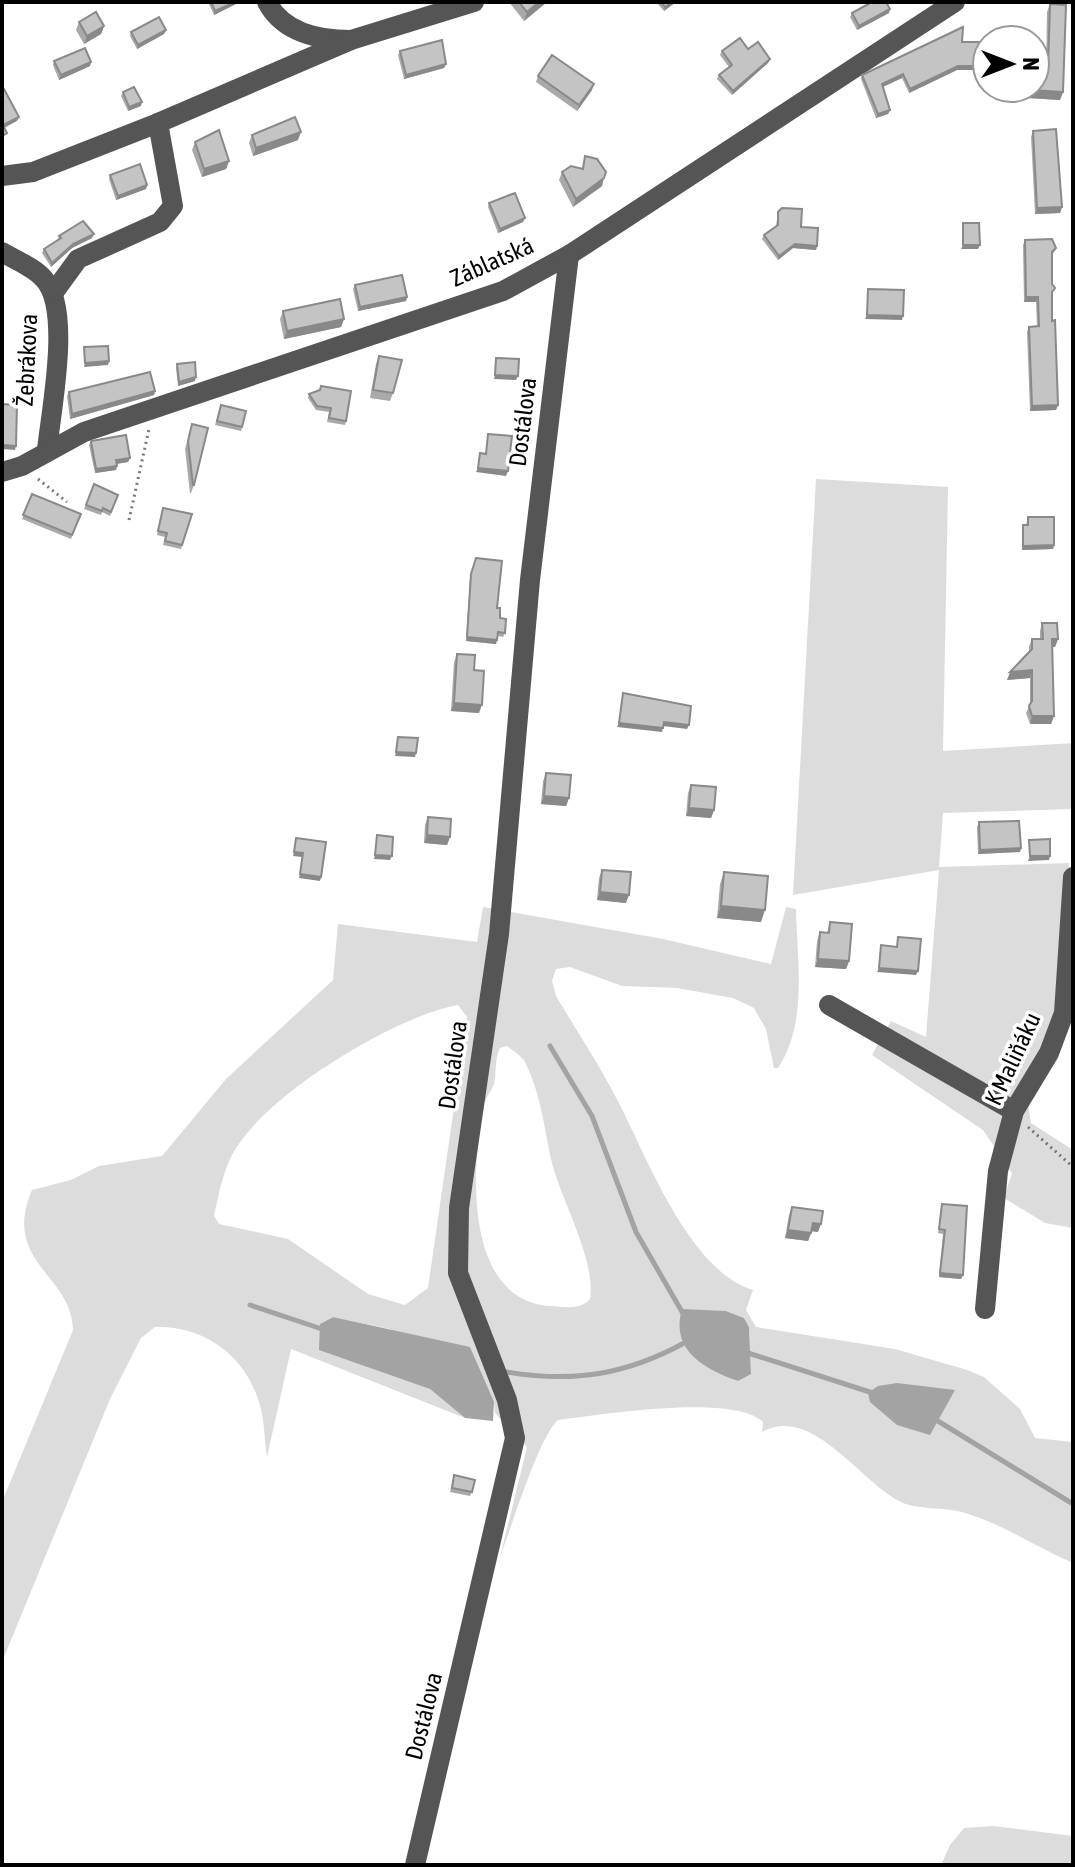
<svg xmlns="http://www.w3.org/2000/svg" width="1075" height="1867" viewBox="0 0 1075 1867" font-family="'Asap Condensed',sans-serif">
<style>
.green{fill:#dcdcdc;fill-rule:evenodd}
.water{fill:#a3a3a3}
.lines{fill:none;stroke-linecap:round;stroke-linejoin:round}
.stream{stroke:#a3a3a3;stroke-width:5}
.path{stroke:#777;stroke-width:3;stroke-dasharray:2 4;stroke-linecap:butt}
.minor{stroke:#555;stroke-width:20}
.wall{fill:#a9a9a9}
.shaded-wall{fill:#898989}
.building{fill:#c4c4c4;stroke:#898989;stroke-width:2}
.labels{text-anchor:middle;stroke-width:7;stroke-linejoin:round;paint-order:stroke}
.street-label{font-size:24px;fill:#000;stroke:#fff}
</style>
<rect width="100%" height="100%" fill="#fff"/>
<g class="green">
<path d="M816,479L948,487L943,751L1073,743L1071,809L943,813L939,867L1069,863L1060,1005L1025,1085L1031,1123L1073,1150V1228L1045,1223L1004,1198L1012,1173L983,1130L872,1055L891,1021L926,1037L939,870L793,895Z"/>
<path d="M483,907L663,939L771,964L786,907L796,909C797,960 808,1023 778,1068H774L766,1029L754,1008L733,998L677,988L622,986L570,967L556,969L552,981L556,996C578,1033 602,1069 621,1107C648,1161 691,1272 753,1290L746,1310L756,1327L895,1349L967,1370L984,1377L1020,1409L1035,1438L1073,1442V1563C1036,1547 1001,1523 962,1512C943,1507 918,1510 901,1502C861,1483 812,1404 762,1432L763,1422C733,1393 599,1415 558,1420C539,1436 511,1529 500,1557L527,1447L495,1413L494,1402L390,1329L332,1317L320,1324L404,1378L430,1389L465,1418L291,1349L267,1457C264,1439 265,1420 259,1402C245,1355 203,1325 155,1327L141,1338L110,1399L2,1662V1502L73,1330C72,1274 1,1263 32,1190L71,1180L99,1166L162,1156L226,1079L333,980L338,924L477,942ZM458,1005L467,1017L428,1288L405,1305L368,1294L288,1239L219,1224L214,1216C220,1189 224,1163 241,1141C277,1089 396,1016 458,1005ZM507,1046C513,1051 521,1055 525,1062C541,1094 544,1128 552,1163C562,1202 596,1260 590,1299C581,1310 565,1307 551,1306C471,1302 471,1188 480,1130C481,1121 482,1109 486,1100C488,1094 492,1090 494,1084C497,1072 494,1060 500,1048ZM682,1310L726,1311L744,1318L749,1327L751,1374Z"/>
<path d="M994,1826L1073,1836V1865H941L950,1845L964,1828Z"/>
</g>
<g class="water">
<path d="M682,1309L726,1311L744,1318L749,1327L751,1374L738,1381C704,1369 670,1350 682,1309Z"/>
<path d="M333,1317L470,1347L494,1402L493,1421L465,1418L430,1389L319,1350L320,1324Z"/>
<path d="M897,1383L955,1390L930,1435L897,1425L870,1402L868,1393L878,1386Z"/>
</g>
<g class="lines">
<g class="stream">
<path d="M550,1046L592,1116L636,1232L685,1317"/>
<path d="M250,1305L325,1330"/>
<path d="M748,1353L876,1394"/>
<path d="M507,1372C574,1383 626,1375 686,1342"/>
<path d="M933,1418L1073,1504"/>
</g>
<g class="path">
<path d="M38,479L67,502"/>
<path d="M129,520L149,429"/>
<path d="M1028,1127L1073,1167"/>
</g>
<g class="minor">
<path d="M267,2C283,33 318,40 351,40L474,2"/>
<path d="M2,176L33,172L158,123"/>
<path d="M2,252C15,260 34,267 44,279C72,309 51,410 47,450"/>
<path d="M54,292L78,259L160,222L173,206L158,123L351,40"/>
<path d="M2,472L22,466L84,432L503,291L569,255L955,2"/>
<path d="M829,1005L1014,1111"/>
<path d="M985,1309L998,1171L1014,1111L1049,1053L1064,1013L1073,877"/>
<path d="M415,1865L515,1438L507,1400L458,1273L459,1208L499,934L530,580L569,255"/>
</g>
</g>
<g class="wall">
<path d="M208,2H240L214,15Z"/>
<path d="M509,2H547L524,21Z"/>
<path d="M656,2H676L664,11Z"/>
<path d="M1050,4L1063,92L1060,100L1028,98V90H1024V88H1035L1046,68L1047,12Z"/>
<path d="M852,13H889L857,30L850,17Z"/>
<path d="M79,22L104,26L101,34L84,44L76,30Z"/>
<path d="M166,30L164,34L137,49L130,36L131,32Z"/>
<path d="M962,42H987V70H957L909,93L902,78L883,87L890,110L888,114L876,118L861,79L862,75Z"/>
<path d="M748,49L770,59L768,63L732,95L717,79L719,75L729,67L720,55L722,51Z"/>
<path d="M400,51L446,64L444,68L404,79L398,55Z"/>
<path d="M54,61L90,66L59,80L53,65Z"/>
<path d="M538,76L592,90L577,111L536,82Z"/>
<path d="M123,92L141,106L128,111L121,96Z"/>
<path d="M1033,131L1062,207L1060,213L1035,214L1031,137Z"/>
<path d="M252,135L298,140L253,156L249,143Z"/>
<path d="M195,142L229,161L226,169L202,177L192,150Z"/>
<path d="M585,156L602,186L573,207L559,180L562,172L582,168Z"/>
<path d="M110,175L147,185L146,189L116,200L109,179Z"/>
<path d="M489,203L523,222L498,233L488,207Z"/>
<path d="M778,212L801,227L817,246L816,250L793,248L778,260L762,239L764,235L776,226Z"/>
<path d="M59,236L92,238L72,248L51,267L42,253L44,249L58,240Z"/>
<path d="M1025,240L1056,248L1052,256V284L1053,293L1052,295V321L1058,405L1056,410L1030,411L1027,332L1029,327L1037,326L1036,302H1024L1023,245Z"/>
<path d="M355,285L407,297L406,301L358,311L353,289Z"/>
<path d="M283,311L344,319L341,327L284,339L280,319Z"/>
<path d="M379,356L393,393L390,401L370,398L376,364Z"/>
<path d="M177,364L195,381L178,386L176,368Z"/>
<path d="M320,390L346,421L345,425L327,422L329,412L316,410L308,398L309,394Z"/>
<path d="M155,391L154,395L70,419L67,396L69,392Z"/>
<path d="M221,405L246,411L241,431L215,425Z"/>
<path d="M192,424L194,485L191,493H190L185,449Z"/>
<path d="M91,441L130,458L128,462L117,464L116,470L95,473L89,445Z"/>
<path d="M94,484L118,495L110,516L102,512L101,515L84,509Z"/>
<path d="M32,494L81,514L71,539L22,519Z"/>
<path d="M162,512L192,514L181,549L163,545L165,537L157,535Z"/>
<path d="M1028,517L1054,545L1053,549L1022,550V529L1023,525H1026Z"/>
<path d="M476,558L497,608L505,633L503,637L498,636L496,644L466,641L470,578Z"/>
<path d="M1042,623L1058,639L1055,647H1052L1054,716L1051,724H1030L1026,713L1030,704V678L1007,680L1029,652V646L1032,639H1040V631Z"/>
<path d="M457,654L474,670L479,713L451,711L454,662Z"/>
<path d="M546,773L569,798L566,806L541,804L543,781Z"/>
<path d="M691,785L714,810L711,818L686,816L688,793Z"/>
<path d="M428,817L450,837L447,845L424,843L425,825Z"/>
<path d="M979,822L1021,848L1020,852L978,854L977,827Z"/>
<path d="M602,870L626,903L597,900L599,878Z"/>
<path d="M724,872L761,922L717,918L720,884Z"/>
<path d="M830,922L849,961L846,969L815,967L817,941L820,932L827,933Z"/>
<path d="M942,1204L963,1275L961,1279L939,1277L943,1234L938,1233Z"/>
<path d="M792,1207L818,1232L812,1231L808,1241L785,1238L789,1215Z"/>
<path d="M454,1475L472,1492L470,1496L450,1492Z"/>
</g>
<g class="shaded-wall">
<path d="M235,2H240L214,15L215,11Z"/>
<path d="M539,2H547L524,21L527,12Z"/>
<path d="M672,2H676L664,11L665,7Z"/>
<path d="M890,9L889,13L857,30L859,26Z"/>
<path d="M104,26L101,34L84,44L87,36Z"/>
<path d="M166,30L164,34L137,49L138,45Z"/>
<path d="M770,59L768,63L732,95L733,91Z"/>
<path d="M91,62L90,66L59,80L61,75Z"/>
<path d="M446,64L444,68L404,79L406,75Z"/>
<path d="M958,66H987V70H957L909,93L910,89Z"/>
<path d="M903,74L902,78L880,88L882,84Z"/>
<path d="M594,84L592,90L577,111L579,105Z"/>
<path d="M1031,90L1063,92L1060,100L1028,98Z"/>
<path d="M142,102L141,106L128,111L129,107Z"/>
<path d="M890,110L888,114L876,118L878,114Z"/>
<path d="M19,117L17,121L2,129L3,125Z"/>
<path d="M301,132L298,140L253,156L256,148Z"/>
<path d="M229,161L226,169L202,177L204,169Z"/>
<path d="M604,178L602,186L573,207L576,199Z"/>
<path d="M147,185L146,189L116,200L118,196Z"/>
<path d="M1062,207L1060,213L1035,214L1037,208Z"/>
<path d="M525,218L523,222L498,233L500,229Z"/>
<path d="M94,234L92,238L72,248L51,267L52,263L73,244Z"/>
<path d="M795,244L817,246L816,250L793,248L778,260L779,256Z"/>
<path d="M963,245H980L978,249H961Z"/>
<path d="M407,297L406,301L358,311L360,307Z"/>
<path d="M1026,297H1038L1036,302H1024Z"/>
<path d="M867,315L903,316L902,320L865,319Z"/>
<path d="M344,319L341,327L284,339L287,331Z"/>
<path d="M109,361L108,365L84,367L85,363Z"/>
<path d="M495,375L518,376L516,380L494,379Z"/>
<path d="M196,377L195,381L178,386L179,382Z"/>
<path d="M155,391L154,395L70,419L72,414Z"/>
<path d="M1058,405L1056,410L1030,411L1032,406Z"/>
<path d="M2,445L16,446L15,450L2,449Z"/>
<path d="M130,458L128,462L115,464L116,460Z"/>
<path d="M117,466L116,470L95,473L96,469Z"/>
<path d="M478,468L508,471L506,476L476,472Z"/>
<path d="M1054,545L1053,549L1022,550L1023,546Z"/>
<path d="M467,637L497,640L496,644L466,641Z"/>
<path d="M1052,639H1058L1055,647H1049Z"/>
<path d="M1032,670L1030,678L1007,680L1010,672Z"/>
<path d="M454,703L482,705L479,713L451,711Z"/>
<path d="M1032,716H1054L1051,724H1030Z"/>
<path d="M664,722L689,725L687,729L663,726Z"/>
<path d="M619,723L663,728L662,732L617,727Z"/>
<path d="M396,752L416,753L415,757L395,756Z"/>
<path d="M544,796L569,798L566,806L541,804Z"/>
<path d="M689,808L714,810L711,818L686,816Z"/>
<path d="M427,835L450,837L447,845L424,843Z"/>
<path d="M1021,848L1020,852L978,854L980,850Z"/>
<path d="M294,852L303,853L302,857L293,856Z"/>
<path d="M375,855L392,856L390,860L374,859Z"/>
<path d="M1030,856H1050L1049,860L1028,861Z"/>
<path d="M300,874L321,877L320,881L299,878Z"/>
<path d="M600,892L629,895L626,903L597,900Z"/>
<path d="M721,906L765,910L761,922L717,918Z"/>
<path d="M818,959L849,961L846,969L815,967Z"/>
<path d="M879,968L918,971L916,975L877,972Z"/>
<path d="M813,1223L821,1224L818,1232L810,1231Z"/>
<path d="M788,1230L811,1233L808,1241L785,1238Z"/>
<path d="M940,1273L963,1275L961,1279L939,1277Z"/>
</g>
<g class="building">
<path d="M211,2H235L215,11Z"/>
<path d="M519,2H539L527,12Z"/>
<path d="M661,2H672L665,7Z"/>
<path d="M872,2H886L890,9L859,26L852,13Z"/>
<path d="M1050,4L1066,5L1063,92L1031,90V88H1035V68H1048Z"/>
<path d="M96,12L104,26L87,36L79,22Z"/>
<path d="M159,17L166,30L138,45L131,32Z"/>
<path d="M963,27L962,42H987V66H958L910,89L903,74L882,84L890,110L878,114L862,75Z"/>
<path d="M740,38L748,49L758,42L770,59L733,91L719,75L732,65L722,51Z"/>
<path d="M442,40L446,64L406,75L400,51Z"/>
<path d="M85,48L91,62L61,75L54,61Z"/>
<path d="M552,55L594,84L579,105L538,76Z"/>
<path d="M134,87L142,102L129,107L123,92Z"/>
<path d="M4,89L19,117L3,125L7,133L2,136V90Z"/>
<path d="M295,117L301,132L256,148L252,135Z"/>
<path d="M1056,129L1062,207L1037,208L1033,131Z"/>
<path d="M219,130L229,161L204,169L195,142Z"/>
<path d="M585,156L597,159L606,172L604,178L576,199L562,172L571,166L583,169Z"/>
<path d="M140,164L147,185L118,196L110,175Z"/>
<path d="M515,193L525,218L500,229L489,203Z"/>
<path d="M782,208L802,209L801,227L818,228L817,246L795,244L779,256L764,235L778,225V212Z"/>
<path d="M83,221L94,234L73,244L52,263L44,249L61,238L59,236Z"/>
<path d="M963,223H979L980,245H963Z"/>
<path d="M1052,239L1056,248L1052,252V284L1055,288L1052,292V321L1055,320L1058,405L1032,406L1029,327L1039,326L1038,297H1026L1025,240Z"/>
<path d="M402,275L407,297L360,307L355,285Z"/>
<path d="M868,289L904,290L903,316L867,315Z"/>
<path d="M340,299L344,319L287,331L283,311Z"/>
<path d="M108,346L109,361L85,363L84,347Z"/>
<path d="M379,356L402,360L393,393L373,390Z"/>
<path d="M496,358L519,359L518,376L495,375Z"/>
<path d="M195,362L196,377L179,382L177,364Z"/>
<path d="M150,372L155,391L72,414L69,392Z"/>
<path d="M321,386L351,391L346,421L329,418L331,408L317,406L309,394L320,390Z"/>
<path d="M2,404L17,405L16,446L2,445Z"/>
<path d="M221,405L246,411L242,427L217,421Z"/>
<path d="M192,424L208,428L194,485H193L188,441Z"/>
<path d="M488,434L512,436L508,471L478,468L480,453L486,454Z"/>
<path d="M126,435L130,458L116,460L117,466L96,469L91,441Z"/>
<path d="M94,484L118,495L111,512L103,508L102,511L86,505Z"/>
<path d="M32,494L81,514L72,535L23,515Z"/>
<path d="M163,508L192,514L182,545L165,541L167,533L158,531Z"/>
<path d="M1028,517H1054V545L1023,546V525H1028Z"/>
<path d="M476,558L502,561L497,608H500V618L506,619L505,633L498,632L497,640L467,637L471,574Z"/>
<path d="M1042,623H1057L1058,639H1052L1054,716H1032L1029,706L1032,701V670L1010,672L1032,649V639H1043Z"/>
<path d="M457,654L475,655L474,670L484,671L482,705L454,703Z"/>
<path d="M623,693L691,706L689,725L664,722L663,728L619,723Z"/>
<path d="M398,737L418,738L416,753L396,752Z"/>
<path d="M546,773L571,775L569,798L544,796Z"/>
<path d="M691,785L716,787L714,810L689,808Z"/>
<path d="M428,817L451,819L450,837L427,835Z"/>
<path d="M1019,821L1021,848L980,850L979,822Z"/>
<path d="M377,835L393,837L392,856L375,855Z"/>
<path d="M296,838L326,842L321,877L300,874L303,853L294,852Z"/>
<path d="M1050,839V856H1030L1029,840Z"/>
<path d="M602,870L631,872L629,895L600,892Z"/>
<path d="M724,872L768,876L765,910L721,906Z"/>
<path d="M830,922L852,924L849,961L818,959L820,932L829,933Z"/>
<path d="M898,937L921,939L918,971L879,968L881,945L897,947Z"/>
<path d="M942,1204L967,1206L963,1275L940,1273L945,1230L939,1229Z"/>
<path d="M792,1207L823,1211L821,1224L813,1223L811,1233L788,1230Z"/>
<path d="M454,1475L475,1480L472,1492L452,1488Z"/>
</g>
<g class="labels">
<g class="street-label">
<text transform="translate(492 262) rotate(-24)" y="8">Záblatská</text>
<text transform="translate(27 360) rotate(-87)" y="8">Žebrákova</text>
<text transform="translate(523 422) rotate(-83)" y="8">Dostálova</text>
<text transform="translate(1013 1059) rotate(-65)" y="8">K Maliňáku</text>
<text transform="translate(453 1065) rotate(-82)" y="8">Dostálova</text>
<text transform="translate(424 1716) rotate(-76)" y="8">Dostálova</text>
</g>
</g>
<rect width="1075" height="1867" fill="none" stroke="#000000" stroke-width="8"/>
<g transform="translate(1011 64) rotate(90)"><circle r="38" fill="#ffffff" stroke="#999999" stroke-width="2"/>
<path d="M0-6L14 30L0 20L-14 30Z" fill="#000000"/>
<text y="-12" font-size="22" font-weight="bold" text-anchor="middle" fill="#000000">N</text>
</g>
</svg>
